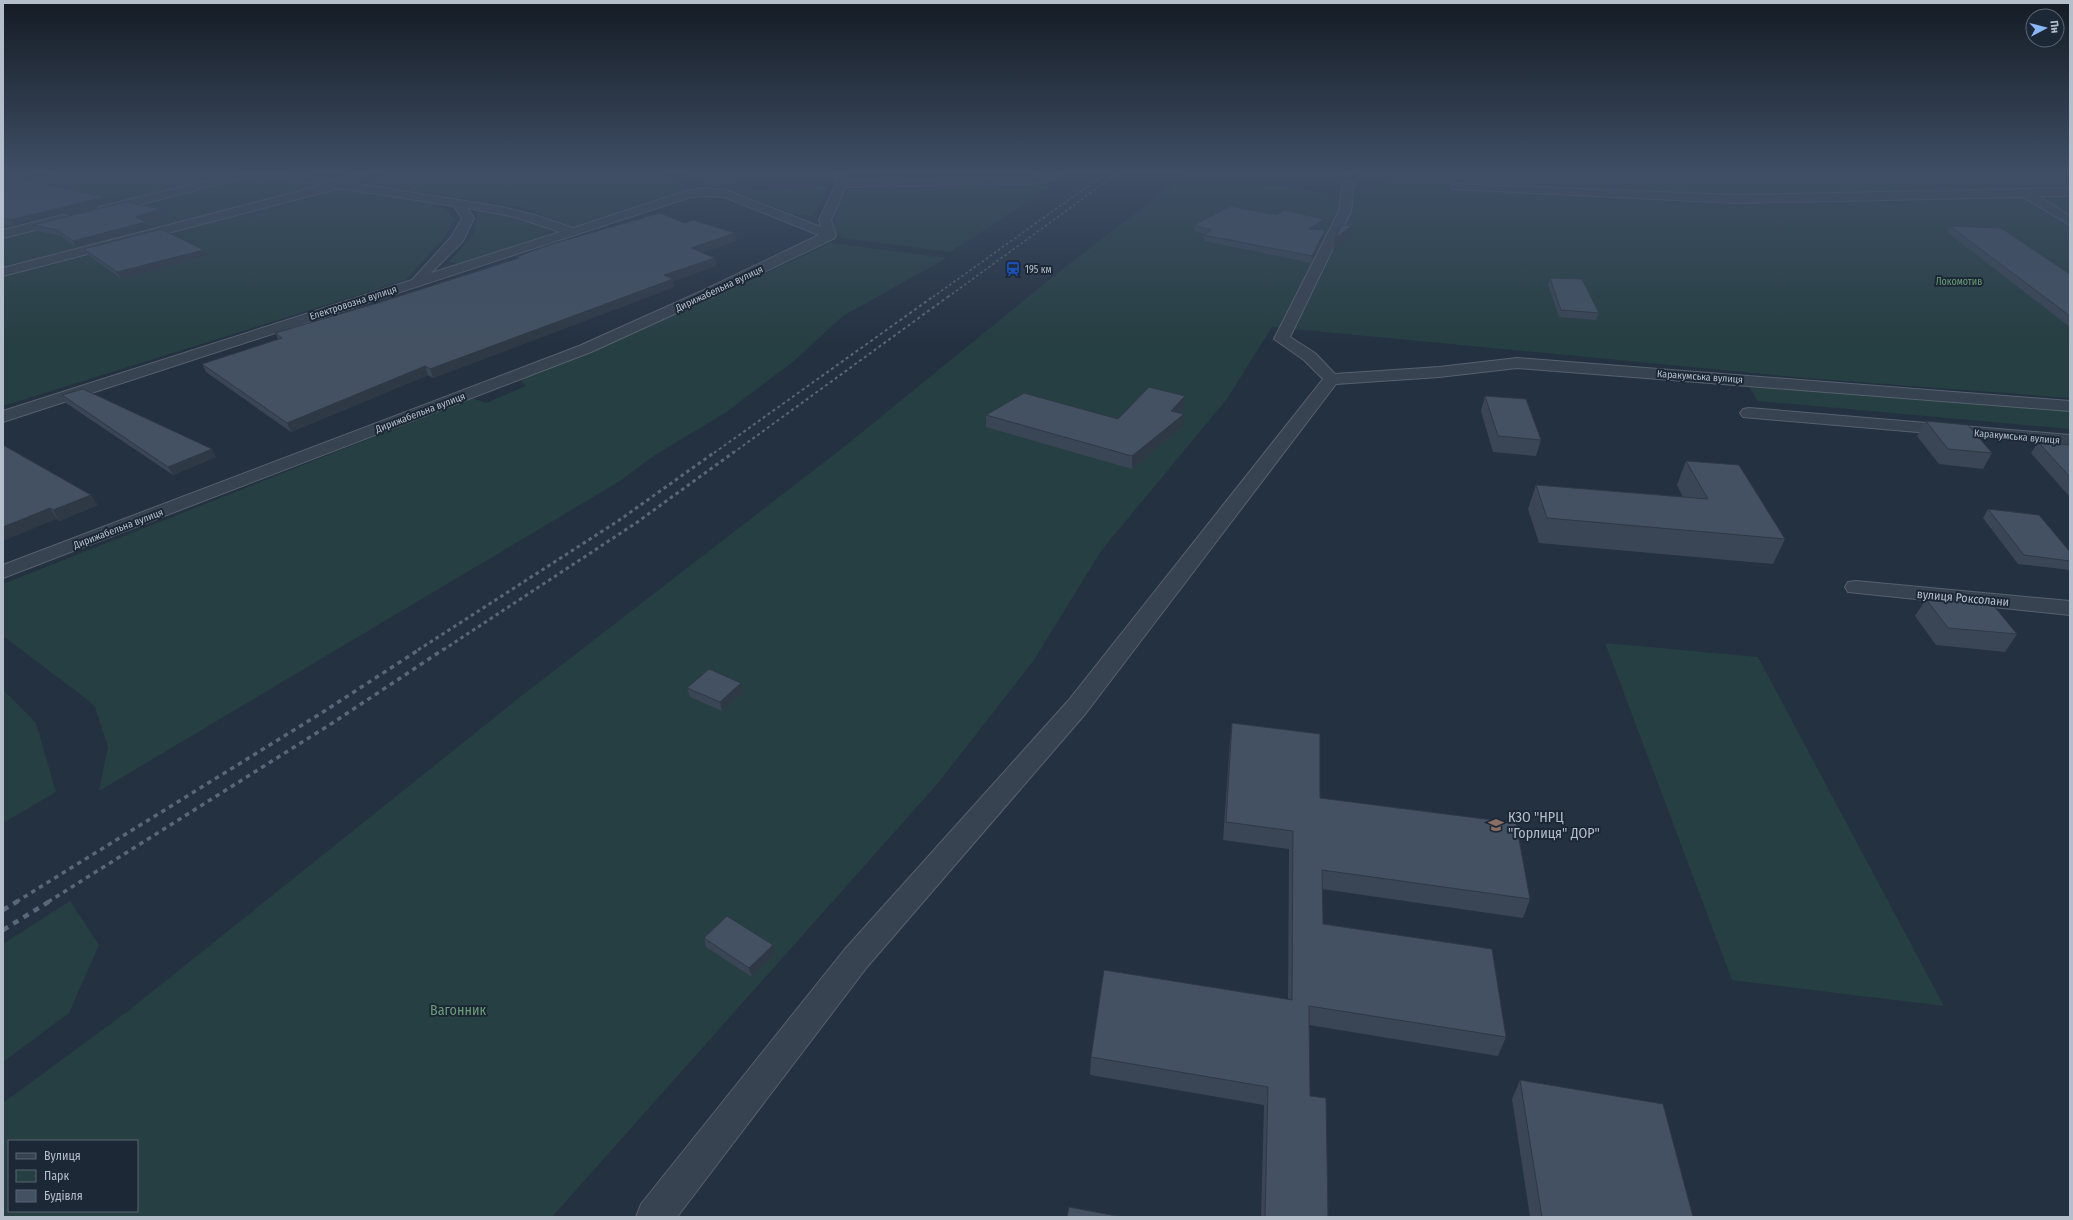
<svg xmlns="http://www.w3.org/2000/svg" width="2073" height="1220" viewBox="0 0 2073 1220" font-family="'Fira Sans Condensed',sans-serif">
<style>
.green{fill:#263f42;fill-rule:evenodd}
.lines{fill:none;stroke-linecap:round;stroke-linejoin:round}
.street-casing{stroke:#56616e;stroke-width:2}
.street{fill:#384351;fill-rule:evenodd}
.rail-far4{stroke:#5a6778;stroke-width:1.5;stroke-dasharray:2.5 2.5;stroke-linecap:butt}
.rail-far3{stroke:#5a6778;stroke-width:2;stroke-dasharray:3 3;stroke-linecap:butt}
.rail-far2{stroke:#5a6778;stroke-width:3;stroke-dasharray:3.5 3.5;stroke-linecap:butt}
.rail-far1{stroke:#5a6778;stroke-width:3.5;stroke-dasharray:4.5 4.5;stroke-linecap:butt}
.rail{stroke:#5a6778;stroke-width:4.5;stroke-dasharray:6 6;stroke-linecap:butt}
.wall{fill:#3a4655}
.shaded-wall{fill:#2f3945}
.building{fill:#435163;stroke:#2f3945}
.labels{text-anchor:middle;stroke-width:4;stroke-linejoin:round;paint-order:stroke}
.far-poi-label{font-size:10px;fill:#b5becb;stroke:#1d2836;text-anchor:start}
.far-park-label{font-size:10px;fill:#6b9d76;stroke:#1d2836}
.far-street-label{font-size:10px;fill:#b5becb;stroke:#1d2836}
.street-label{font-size:12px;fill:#b5becb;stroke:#1d2836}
.near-poi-label{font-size:14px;fill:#b5becb;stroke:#1d2836;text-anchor:start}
.near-park-label{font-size:14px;fill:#6b9d76;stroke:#1d2836}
</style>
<rect width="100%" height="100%" fill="#243141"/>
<g class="green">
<path d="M46,173H230L440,204L455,219L443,239L406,280L3,406V188Z"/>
<path d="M390,173H663L689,189L575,228L524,208L364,183Z"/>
<path d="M682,173H834L835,180L738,183L711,187L689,179Z"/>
<path d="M1177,173H1393L1388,181L1370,180L1362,176L1357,175L1321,178L1301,182L1195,179L1185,177Z"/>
<path d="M1397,173H2070V398L1805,378L1272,327L1227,399L1101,551L1034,660L939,782L552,1217H3V1103L128,1011L520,697L845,446L1054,276L1173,184L1234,183L1294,187L1341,197L1391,181ZM9,1141H137V1211H9Z"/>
<path d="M1058,183L950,252L842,238L835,231V210L850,189L1042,185Z"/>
<path d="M829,186L813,216L793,214L733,191Z"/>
<path d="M478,209L547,227L552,233L460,264L449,262L474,234Z"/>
<path d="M831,243L947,258L843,316L794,361L725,413L655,455L620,481L99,791L108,747L95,707L85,698L3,636V584L472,398L486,403L526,386L519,379L723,293Z"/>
<path d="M1748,385L2070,411V429L1758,401Z"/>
<path d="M1605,643L1758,657L1944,1006L1732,980Z"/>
<path d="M3,690L36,723L56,792L3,823Z"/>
<path d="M70,901L99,945L69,1013L3,1062V944Z"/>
</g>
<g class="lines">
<g class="street-casing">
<g id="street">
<path d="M238,173H288L338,181L356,173H372L353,183L502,207L535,215L573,228L686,191L705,188L726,190L821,227L819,220L836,184L835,173H847V180L1031,178C1042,176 1051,173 1062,173L1053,181L1031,184L846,187L831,220L836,235L835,238L714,296L591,352L3,578V565L579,346L704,290L819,235L724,197L705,196L688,198L3,422V411L412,280L452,236L462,218L454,206L340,188L3,276V268L323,185L263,176L258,174L103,214L97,210L99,207ZM467,208L515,217L560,232L431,273L463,241L474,218Z"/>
<path d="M1348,181L1354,184L1351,211L1290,337L1315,353L1335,374L1439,367L1517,358L2070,401V411L1517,368L1439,377L1336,384L1086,713L867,967L677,1217H636L641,1204L845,949L1068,701L1323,379L1304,360L1274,339L1339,211L1342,184Z"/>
<path d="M1457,184L1737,195L2070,188V196H2039L2070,216V225L2023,197L1737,203L1453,189L1451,187L1453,185Z"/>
<path d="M63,215L67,216L69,219L67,222L3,238V230Z"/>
<path d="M1749,408L2070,435V445L1743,417L1740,413L1743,409Z"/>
<path d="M1856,581L2070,601V615L1848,592L1845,587L1848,582Z"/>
</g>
</g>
<use href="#street" class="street"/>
<g class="rail-far4">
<path d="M933,297L1106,173"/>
<path d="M948,297L1118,173"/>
</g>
<g class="rail-far3">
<path d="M714,453L934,296"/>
<path d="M733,453L949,296"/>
</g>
<g class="rail-far2">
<path d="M418,650L618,521L715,452"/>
<path d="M443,650L636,523L734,452"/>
</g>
<g class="rail-far1">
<path d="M16,902L323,712L420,649"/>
<path d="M48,902L334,722L444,649"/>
</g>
<g class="rail">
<path d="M3,910L18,901"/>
<path d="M3,930L50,901"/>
</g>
</g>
<g class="wall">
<path d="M3,173L34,182L107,203L14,226L3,224Z"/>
<path d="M1677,173H1686V175Z"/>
<path d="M164,215L145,222L149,229L76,247L61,236L37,231L33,225Z"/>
<path d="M685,223L737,240L702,253L715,258L716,266L673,281L674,287L433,378L428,375L291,432L206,372L202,364L278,339L275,333L381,302L517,258L516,257Z"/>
<path d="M1194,225H1323L1317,229L1324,236L1311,263L1204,241V235L1205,234L1194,231Z"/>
<path d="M1950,226L2070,274V327L1947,232Z"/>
<path d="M84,249L204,250L207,256L121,279L88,255Z"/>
<path d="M1550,278L1599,313L1596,320L1559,317L1548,285Z"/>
<path d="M62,395L216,457L173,475L66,403Z"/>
<path d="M1485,396L1541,440L1536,456L1493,452L1481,411Z"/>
<path d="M1184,408L1180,413L1183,426L1132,469L986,427V415L1118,419Z"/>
<path d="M1926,421L1992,453L1983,469L1939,464L1917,436Z"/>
<path d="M2038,442L2070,445V497L2031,453Z"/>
<path d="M3,445L98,505L59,521L57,519Z"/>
<path d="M1686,461L1785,539L1773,564L1539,543L1528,509L1536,485L1683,497L1677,485Z"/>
<path d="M1988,509L2070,552V570L2018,564L1983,518Z"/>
<path d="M1926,599L2017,634L2005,652L1936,645L1915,616Z"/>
<path d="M687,688L743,692L722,711L690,697Z"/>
<path d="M1232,723L1320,798L1530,899L1523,918L1322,889L1323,924L1506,1037L1498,1056L1309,1025L1310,1096L1328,1217H1261L1264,1105L1090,1075L1091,1057L1288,999L1289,849L1223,840L1230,741Z"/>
<path d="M704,938L775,954L752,977L706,947Z"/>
<path d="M1520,1080L1693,1217H1530L1512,1099Z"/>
</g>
<g class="shaded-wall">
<path d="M39,173H60L24,185L21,179Z"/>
<path d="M104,197L107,203L14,226L10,220Z"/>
<path d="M161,209L164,215L139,224L136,217Z"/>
<path d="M1324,219L1323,225L1308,235L1309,229Z"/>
<path d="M146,222L149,229L76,247L73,241Z"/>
<path d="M1352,226L1350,238L1333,251L1335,238Z"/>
<path d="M1325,230L1324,236L1311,263L1312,256Z"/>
<path d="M735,233L737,240L693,256L691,248Z"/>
<path d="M204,250L207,256L121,279L117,272Z"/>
<path d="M715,258L716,266L673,281L674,287L433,378L430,369L664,275Z"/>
<path d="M425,366L428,375L291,432L287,423Z"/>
<path d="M1185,396L1184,408L1170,423L1171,411Z"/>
<path d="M1184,414L1183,426L1132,469V456Z"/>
<path d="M212,449L216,457L173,475L168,467Z"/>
<path d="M91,495L98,505L59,521L53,510Z"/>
<path d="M50,508L57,519L3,541V527Z"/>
<path d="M741,683L743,692L722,711L720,702Z"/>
<path d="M773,945L775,954L752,977L749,968Z"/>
</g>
<g class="building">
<path d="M3,173H39L21,179L104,197L10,220L3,218Z"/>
<path d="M126,202L161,209L136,217L146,222L73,241L57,230L33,225Z"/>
<path d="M1231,206L1277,215L1284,210L1324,219L1309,229L1325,230L1312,256L1204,235L1211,230L1194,225Z"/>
<path d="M660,213L685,223L693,220L735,233L691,248L715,258L664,275L673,279L430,369L425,366L287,423L202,364L282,338L275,333L381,302L519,258L516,257L552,244Z"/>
<path d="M1342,225L1352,226L1335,238Z"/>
<path d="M1950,226L2001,228L2070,274V316Z"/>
<path d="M161,229L204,250L117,272L84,249Z"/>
<path d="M1550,278L1582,279L1599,313L1561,310Z"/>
<path d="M1149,387L1185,396L1171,411L1184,414L1132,456L986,415L1024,393L1118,419Z"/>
<path d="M83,389L212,449L168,467L62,395Z"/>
<path d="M1485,396L1526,399L1541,440L1498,436Z"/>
<path d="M1926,421L1968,425L1992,453L1948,449Z"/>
<path d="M2038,442L2070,445V477Z"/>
<path d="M3,445L91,495L53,510L50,508L3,527Z"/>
<path d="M1686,461L1739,465L1785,539L1547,518L1536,485L1708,499Z"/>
<path d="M1988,509L2039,515L2070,552V561L2024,555Z"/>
<path d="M1926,599L1993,605L2017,634L1948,628Z"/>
<path d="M709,669L741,683L720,702L687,688Z"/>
<path d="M1232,723L1320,734V798L1516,823L1530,899L1322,870L1323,924L1492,949L1506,1037L1309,1006L1310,1096L1326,1098L1328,1217H1265L1268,1087L1091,1057L1104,970L1292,1000L1293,831L1226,822Z"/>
<path d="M727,916L773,945L749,968L704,938Z"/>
<path d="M1520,1080L1663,1104L1693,1217H1542Z"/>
<path d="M1069,1207L1122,1217H1067Z"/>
</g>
<linearGradient id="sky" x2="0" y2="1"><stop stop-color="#141b24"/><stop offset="0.5" stop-color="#3f4e65"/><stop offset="1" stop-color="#3f4e65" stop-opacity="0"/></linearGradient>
<rect width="2073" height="344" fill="url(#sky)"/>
<defs>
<g id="station-bare" transform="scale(1.2)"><path d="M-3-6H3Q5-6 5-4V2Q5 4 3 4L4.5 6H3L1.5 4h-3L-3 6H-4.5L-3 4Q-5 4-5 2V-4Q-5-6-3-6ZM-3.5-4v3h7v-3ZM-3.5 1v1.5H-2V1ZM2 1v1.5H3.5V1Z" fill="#1a4fb4" stroke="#1d2836" stroke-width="2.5" paint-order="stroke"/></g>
<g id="school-bare" transform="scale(1.2)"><path d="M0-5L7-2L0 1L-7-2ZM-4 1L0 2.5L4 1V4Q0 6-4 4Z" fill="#8d6e63" stroke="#1d2836" stroke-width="2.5" paint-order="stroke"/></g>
</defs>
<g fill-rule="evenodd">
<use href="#station-bare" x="1013" y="269"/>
<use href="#school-bare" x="1496" y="825"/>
</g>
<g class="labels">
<g class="far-poi-label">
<text x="1025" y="273">195 км</text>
</g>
<g class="far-park-label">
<text x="1959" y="285">Локомотив</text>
</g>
<g class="far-street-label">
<text transform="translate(719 288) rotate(-25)" y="4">Дирижабельна вулиця</text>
<text transform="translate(353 302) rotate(-18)" y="4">Електровозна вулиця</text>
<text transform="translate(1700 376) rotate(4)" y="4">Каракумська вулиця</text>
<text transform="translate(420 412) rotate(-21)" y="4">Дирижабельна вулиця</text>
<text transform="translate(2017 436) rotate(5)" y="4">Каракумська вулиця</text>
<text transform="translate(118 528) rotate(-21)" y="4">Дирижабельна вулиця</text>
</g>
<g class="street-label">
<text transform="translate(1963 598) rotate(5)" y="4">вулиця Роксолани</text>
</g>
<g class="near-poi-label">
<text x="1508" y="822">КЗО "НРЦ<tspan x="1508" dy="16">"Горлиця" ДОР"</tspan></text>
</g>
<g class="near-park-label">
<text x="458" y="1015">Вагонник</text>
</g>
</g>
<rect width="2073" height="1220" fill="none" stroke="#b5becb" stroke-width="8"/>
<rect x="8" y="1140" width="130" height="72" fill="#1d2836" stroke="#5a6472"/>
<rect x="16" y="1153" width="20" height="6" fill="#384351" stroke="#5a6472"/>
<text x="44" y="1160" font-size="12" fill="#b5becb">Вулиця</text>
<rect x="16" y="1170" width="20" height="12" fill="#263f42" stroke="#5a6472"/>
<text x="44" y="1180" font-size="12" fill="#b5becb">Парк</text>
<rect x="16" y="1190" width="20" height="12" fill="#435163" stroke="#5a6472"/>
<text x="44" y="1200" font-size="12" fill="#b5becb">Будівля</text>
<g transform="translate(2045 28) rotate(83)"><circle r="19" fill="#1d2836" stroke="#5a6472"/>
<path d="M0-3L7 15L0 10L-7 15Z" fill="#89b7fc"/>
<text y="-6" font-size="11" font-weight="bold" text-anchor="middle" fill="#b5becb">Пн</text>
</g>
</svg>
